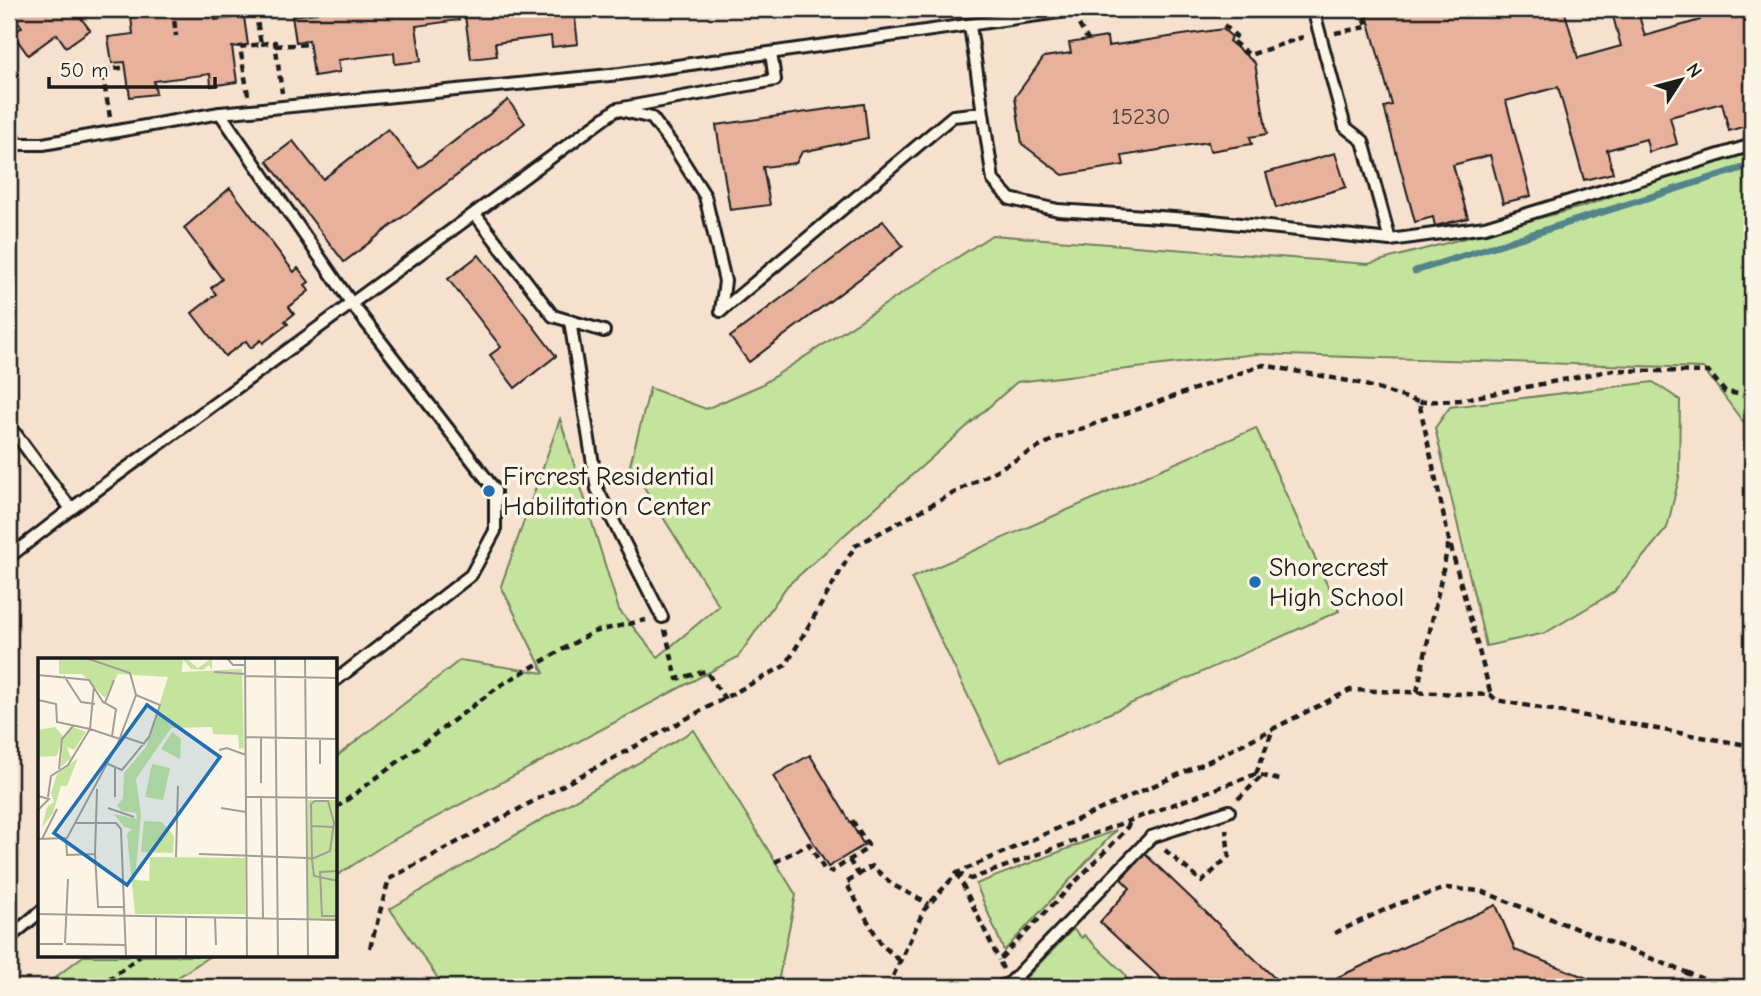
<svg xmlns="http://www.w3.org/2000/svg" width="1761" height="996" viewBox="0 0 1761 996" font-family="'Comic Neue',sans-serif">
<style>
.built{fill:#f6e1cf;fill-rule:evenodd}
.green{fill:#c4e49d;stroke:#70805c;stroke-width:2}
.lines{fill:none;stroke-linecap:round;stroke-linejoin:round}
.stream{stroke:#53848a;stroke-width:7}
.building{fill:#e7b19c;stroke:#1c1c1c;stroke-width:2}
.lane-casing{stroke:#1c1c1c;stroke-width:16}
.path{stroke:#1c1c1c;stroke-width:4.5;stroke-dasharray:7 5;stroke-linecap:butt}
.lane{stroke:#fcf5e5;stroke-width:10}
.poi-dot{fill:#1f6fb2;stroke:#fcf5e5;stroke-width:2.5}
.labels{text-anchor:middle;stroke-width:7;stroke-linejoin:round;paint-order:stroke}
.number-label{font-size:23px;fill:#4f413c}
.poi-label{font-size:26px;fill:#1c1c1c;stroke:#fcf5e5;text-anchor:start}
.inset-road{fill:none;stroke:#a29e95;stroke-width:2}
.view{fill:#1f6fb2;fill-opacity:0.15;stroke:#1f6fb2;stroke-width:3.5}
.inset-edge{fill:none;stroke:#1c1c1c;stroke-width:3.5}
</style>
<rect width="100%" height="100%" fill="#fcf5e5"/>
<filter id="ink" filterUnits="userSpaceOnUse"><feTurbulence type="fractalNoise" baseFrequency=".0143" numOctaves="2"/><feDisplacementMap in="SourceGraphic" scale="14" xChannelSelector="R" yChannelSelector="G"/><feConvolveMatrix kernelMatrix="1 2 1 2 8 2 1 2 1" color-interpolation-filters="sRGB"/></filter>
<g filter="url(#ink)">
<path class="built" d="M9,9H1752V987H9ZM40,660H336V956H40Z"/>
<g class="green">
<path d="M1752,144V434L1703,368L1256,354L1017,382L787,586L738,657L389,842L336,876V757L460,660L544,673L501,586L560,419L619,610L658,657L719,606L630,465L650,388L706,409L761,385L992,235L1368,264L1585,206Z"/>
<path d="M1653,382L1680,400L1679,478L1667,528L1614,592L1545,633L1486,646L1435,428L1450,407Z"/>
<path d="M1256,428L1339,611L1000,762L911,578Z"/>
<path d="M694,730L796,895L777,987H444L390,909Z"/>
<path d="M1116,830L1004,951L976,884Z"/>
<path d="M1073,929L1082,938L1084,935L1124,973L1130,987H1022L1020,984Z"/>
<path d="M83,956H210L163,987H43Z"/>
</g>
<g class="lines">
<path class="stream" d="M1415,271L1752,165"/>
</g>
<g class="building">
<path d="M9,9H74L90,30L66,47L57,34L28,55L13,34L22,27Z"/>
<path d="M195,9H214L215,20L244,17L248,45L232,47L237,82L211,86L210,74L154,81L156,94L130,97L125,62L112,63L108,37L133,34L131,17Z"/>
<path d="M316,9H459V20L416,26L421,61L395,64L394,53L338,60L340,72L314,76L309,40L296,42L292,16L317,13Z"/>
<path d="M464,9H574L578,44L552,47L551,36L495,43L497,56L471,59Z"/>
<path d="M1388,9H1564L1578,58L1621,46L1611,9H1637L1645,36L1700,20L1696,9H1727L1729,15L1752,9V124L1729,131L1722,103L1670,117L1677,144L1649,152L1646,139L1607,150L1613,173L1584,180L1558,87L1506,101L1531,196L1503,203L1490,155L1453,165L1468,218L1435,226L1433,217L1415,222L1384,107L1392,105L1367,15Z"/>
<path d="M1223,29L1232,37L1229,41L1255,63L1267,134L1250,137L1252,144L1210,151L1208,142L1122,156L1124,165L1063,175L1022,144L1015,97L1044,57L1071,53L1069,43L1107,37L1108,46Z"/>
<path d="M508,100L525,123L344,262L267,161L293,141L323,179L388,129L419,168Z"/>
<path d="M864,104L868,138L802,152L796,163L763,167L770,205L730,210L716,125Z"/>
<path d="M1335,153L1346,187L1276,208L1266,173Z"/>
<path d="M230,188L294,272L298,268L309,282L305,285L309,291L289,307L294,314L285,321L288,324L263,343L261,340L251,348L246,341L225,356L192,313L216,294L211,288L222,279L184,228Z"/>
<path d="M883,221L903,246L749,362L730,337Z"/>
<path d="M479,255L556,356L515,388L490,355L501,347L448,279Z"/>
<path d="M810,755L864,845L828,867L773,776Z"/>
<path d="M1145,854L1284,987H1170L1100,922L1130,888L1121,879Z"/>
<path d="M1496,905L1515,950L1610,987H1316Z"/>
</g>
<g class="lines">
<g class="lane-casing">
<g id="lane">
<path d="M1313,9L1345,127L1363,141L1390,240"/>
<path d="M970,26L993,180L1010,199L1058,210L1203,220L1390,240L1485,227L1752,145"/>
<path d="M620,110L652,118L674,147L705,196L725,281L721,311"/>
<path d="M220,113L352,304L495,490V531L471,575L336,680"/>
<path d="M9,130L18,144H43L220,113L620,74L1081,9"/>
<path d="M475,214L553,316L604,331"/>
<path d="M721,311L953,116L982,113"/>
<path d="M570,321L597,489L662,617"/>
<path d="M9,425L71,509L9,557"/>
<path d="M71,509L617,109L775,80L771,53"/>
<path d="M9,938L40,912"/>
<path d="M1000,987L1010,983L1151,837L1229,811"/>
</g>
</g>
<g class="path">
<path d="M173,9L176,36"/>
<path d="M1079,25L1088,40"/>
<path d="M1224,25L1236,36L1232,41L1250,55L1303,37"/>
<path d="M1335,33L1367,27L1363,9"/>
<path d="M261,44L275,42L282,93"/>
<path d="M275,46L310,44"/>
<path d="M248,95L240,47L261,44L255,9"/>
<path d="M110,117L102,71L126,67"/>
<path d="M1419,402L1460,400L1613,370L1709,372L1725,392L1752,396"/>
<path d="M665,630L677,679L706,671L725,699"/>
<path d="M1417,692L1449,541"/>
<path d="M1256,774L1273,729"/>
<path d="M1238,799L1262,776"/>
<path d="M336,808L501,685L593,632L646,620"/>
<path d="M1165,850L1202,882L1229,856L1226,829"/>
<path d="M849,860L859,875"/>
<path d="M775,862L809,844L824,869L831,872L865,850L868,845L852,820"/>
<path d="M957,873L971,879L1256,774L1283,781"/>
<path d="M957,873L999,960"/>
<path d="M1335,933L1395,905L1446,888L1481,891L1688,973"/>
<path d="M370,948L389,879L786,665L855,546L1058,437L1263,365L1359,383L1419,402L1449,540L1491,695"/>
<path d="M899,960L881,944L846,883L872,866L893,885L929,904"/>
<path d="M1003,969L999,960L1124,832L1131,821"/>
<path d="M98,987L140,956"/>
<path d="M888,987L924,910L957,873L1209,761L1350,690L1491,695L1496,700L1752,746"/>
<path d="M1682,987L1688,973L1723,987"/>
</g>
<use href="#lane" class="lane"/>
</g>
</g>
<g class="poi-dot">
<circle cx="489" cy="491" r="7"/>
<circle cx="1255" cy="582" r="7"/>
</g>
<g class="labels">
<g class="number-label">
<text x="1141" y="124">15230</text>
</g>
<g class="poi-label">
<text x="503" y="485">Fircrest Residential<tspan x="503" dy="30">Habilitation Center</tspan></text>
<text x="1269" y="576">Shorecrest<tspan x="1269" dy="30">High School</tspan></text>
</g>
</g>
<g transform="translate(38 658)">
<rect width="299" height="299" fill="#fcf5e5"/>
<path d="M21,0H148L160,10L174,0V12L171,7L165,12L153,11L145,1L144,14L204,11L206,90L201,91L200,77L175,76L174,69L133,70L98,121L103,156L97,222L111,223L112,199L207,200V256H97L89,176L94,171L86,169L76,156L99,161L98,155L84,153L79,148L85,140L86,115L108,89L130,19L80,16L67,40L44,16H21ZM17,69L25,78L19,98L0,99V72ZM35,69L48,74L36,92L29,89L33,100L23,109L25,81ZM134,74L143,81L142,101L123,91ZM40,100L29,128H23L15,155L4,169L9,149L16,144L13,135L19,116ZM114,106L132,110L125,142L107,139ZM270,142H299V262H270ZM106,163L124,164L136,178L135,195L103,194Z" fill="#c4e49d"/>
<path class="inset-road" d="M189,0L195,7H207M207,0L209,299M237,0L240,299M267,0L270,299M298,0V81M176,14L207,16M0,17L51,22L65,44L78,51L74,78M26,18L43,44L57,46M207,18L300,20M56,28L52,71L82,81M0,42L18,46L19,64L52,71L30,107L13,118L10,139M67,45L76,22M83,78L107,86M207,79L300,81M223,79V125M181,92L189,90L208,97M70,106L84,112L111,79L122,47L98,37M282,106V80M77,109V139M21,111L24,81L35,68M0,138L11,141L0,152M208,139L300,140M223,140L225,260M277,143H290L296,165L292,193L274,201L273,146ZM70,150L96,159M183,150L208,154M37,165H78L83,171L88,299M273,168L295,169M0,181L29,180L80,85L98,37L92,15L48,0M4,181L19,151M28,181L29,197L57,196L60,249H87M57,196L59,131M161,196L270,200L274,201L276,218L300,223M138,199L140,128M300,213L282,214L284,258H300M0,256L300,262M118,258V299M148,258V299M177,259L178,287M27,285L30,221M0,286H25M28,286L88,287"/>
<path class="view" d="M109,47L182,99L89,227L16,175Z"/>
<rect width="299" height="299" class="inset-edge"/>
</g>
<rect width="1761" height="996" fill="none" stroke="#fcf5e5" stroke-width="35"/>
<rect x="18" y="18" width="1726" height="961" fill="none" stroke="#1c1c1c" stroke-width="2.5" filter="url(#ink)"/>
<g transform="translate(1681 80) rotate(54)" stroke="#fcf5e5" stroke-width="5" paint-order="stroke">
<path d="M0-5L12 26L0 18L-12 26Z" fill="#1c1c1c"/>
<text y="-10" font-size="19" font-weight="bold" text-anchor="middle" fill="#1c1c1c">N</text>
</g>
<path d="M49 77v10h166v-10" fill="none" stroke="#1c1c1c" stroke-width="3.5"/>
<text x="60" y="77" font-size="21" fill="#1c1c1c" stroke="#fcf5e5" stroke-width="5" paint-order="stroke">50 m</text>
</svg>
